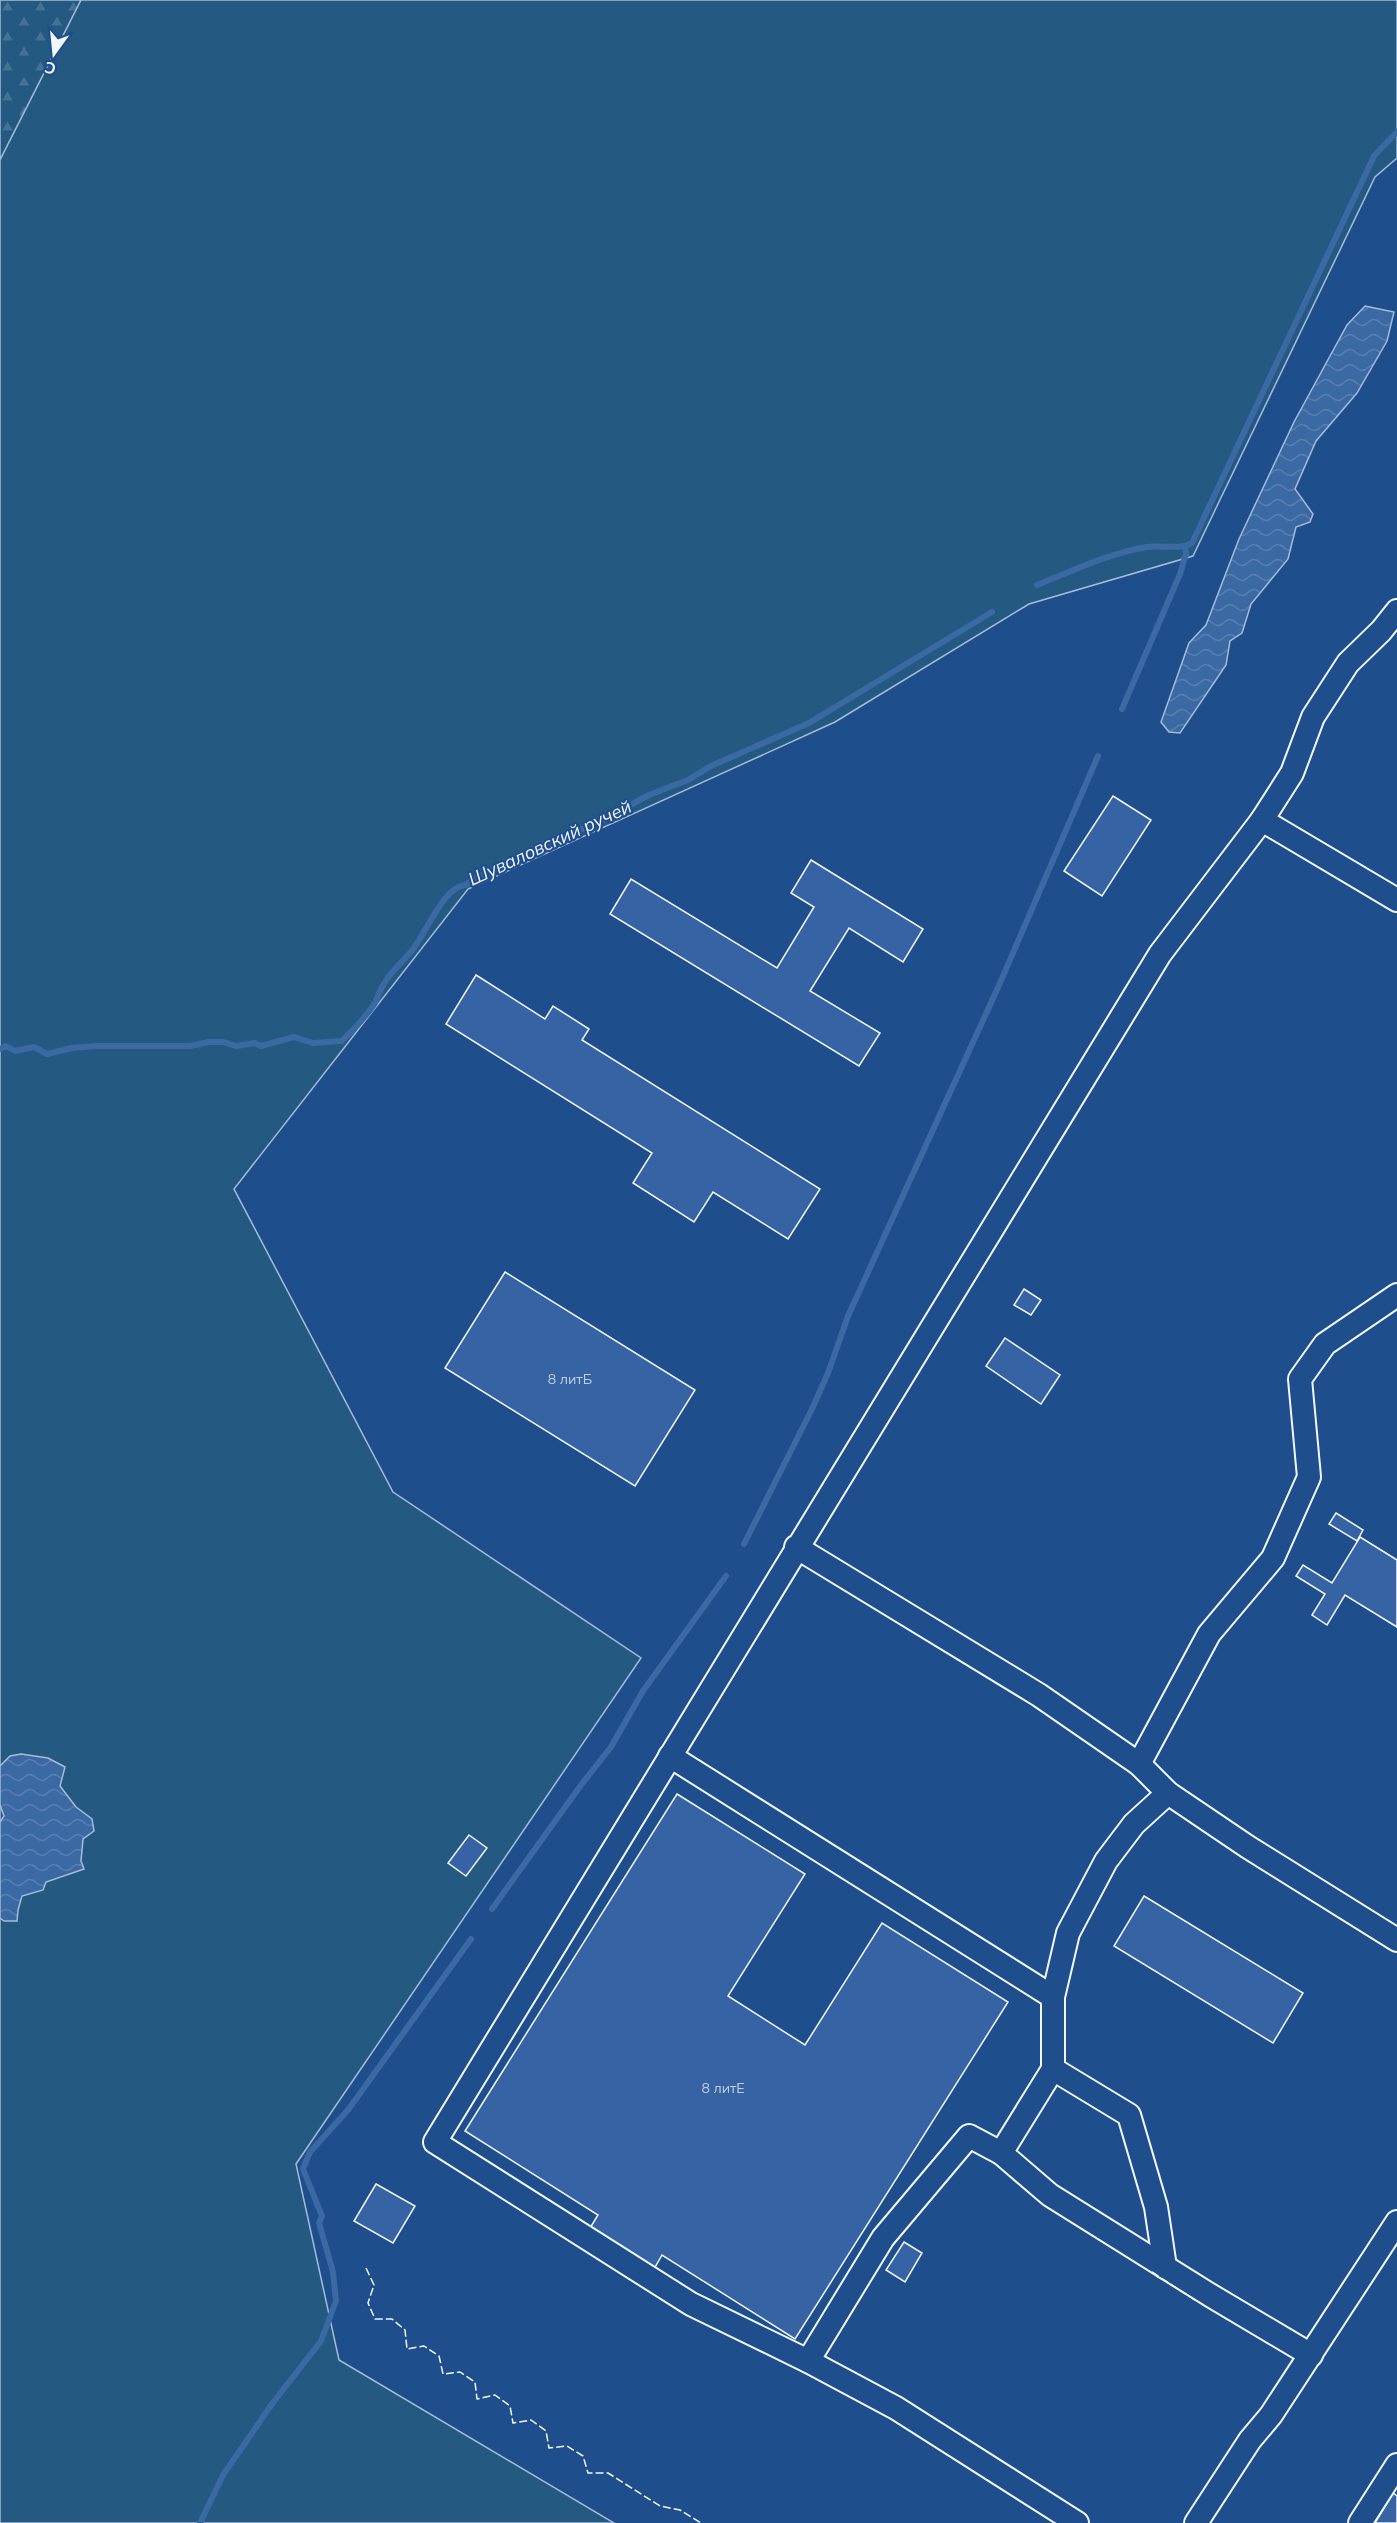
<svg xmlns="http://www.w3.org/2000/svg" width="1397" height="2523" viewBox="0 0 1397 2523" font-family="Mulish,sans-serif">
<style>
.green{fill:#245a82;stroke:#a8bbd7;stroke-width:1.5}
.forest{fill:url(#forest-firs);stroke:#a8bbd7;stroke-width:1.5}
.water{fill:url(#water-waves);stroke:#a8bbd7;stroke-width:1.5}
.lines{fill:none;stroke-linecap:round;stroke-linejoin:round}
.stream{stroke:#3b69a3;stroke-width:6}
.building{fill:#3563a3;stroke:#f2f6ff;stroke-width:1.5}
.minor-casing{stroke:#f2f6ff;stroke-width:26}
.minor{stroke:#1f4e8c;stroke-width:22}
.fence{stroke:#f2f6ff;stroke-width:1.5;stroke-dasharray:8 3;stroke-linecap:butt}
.labels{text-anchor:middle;stroke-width:4.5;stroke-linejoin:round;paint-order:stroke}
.number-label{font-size:14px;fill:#c3d1e8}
.water-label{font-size:18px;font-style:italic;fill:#f2f6ff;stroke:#1f4e8c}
</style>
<defs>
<pattern id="forest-firs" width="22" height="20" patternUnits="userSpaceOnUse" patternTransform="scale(1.5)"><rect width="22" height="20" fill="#245a82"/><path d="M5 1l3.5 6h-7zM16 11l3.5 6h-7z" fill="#447295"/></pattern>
<pattern id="water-waves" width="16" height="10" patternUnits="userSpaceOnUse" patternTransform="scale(1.5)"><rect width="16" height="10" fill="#3b69a3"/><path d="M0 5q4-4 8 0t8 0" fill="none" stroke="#587fb1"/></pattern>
</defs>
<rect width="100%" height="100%" fill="#1f4e8c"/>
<path class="green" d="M0,0H1397V158L1375,177L1193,556L1029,604L835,722L468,889L234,1189L393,1492L641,1658L296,2164L339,2360L614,2523H0Z"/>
<path class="forest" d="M0,0H81L0,160Z"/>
<g class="water">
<path d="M1365,306L1394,312L1387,341L1357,393L1316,441L1295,489L1313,514L1310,522L1296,527L1288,559L1251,604L1242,633L1230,641L1226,665L1180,733L1169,732L1161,722L1189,643L1206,625L1239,539L1294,422L1347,325Z"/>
<path d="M21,1754L48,1758L65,1767L60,1786L76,1807L92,1819L94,1831L83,1839L81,1861L84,1869L46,1882L43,1890L22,1896L18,1910L17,1921H4L0,1918V1822L4,1816L0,1805V1766L10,1756Z"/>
</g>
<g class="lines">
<g class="stream">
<path d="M1037,585C1073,571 1109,553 1147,547C1162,545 1180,550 1192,543L1374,156L1397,132"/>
<path d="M1122,709L1180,574L1186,554L1185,547"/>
<path d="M0,1049L6,1046L15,1051L34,1047L47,1054L72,1048L95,1046H190L209,1042H223L236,1046L255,1043L261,1046L294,1037L313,1043L342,1041C353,1030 364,1019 373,1006C378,999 380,989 385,982C392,971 401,963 409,954C425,938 442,886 466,885L473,879L560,836L570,834L597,823L649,795L688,780L711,766L809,723L992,612"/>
<path d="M744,1544L812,1409L828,1373L848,1316L1000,983L1098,756"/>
<path d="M492,1909L581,1785L611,1747L643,1691L726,1576"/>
<path d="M200,2523L223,2475L272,2404L321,2341L336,2301L333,2272L319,2223L322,2216L303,2169L310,2152L348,2110L471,1939"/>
</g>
</g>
<g class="building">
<path d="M1113,796L1151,820L1102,896L1064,871Z"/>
<path d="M811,860L923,929L903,962L849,928L810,991L880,1033L859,1066L610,914L631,879L777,968L814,907L791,893Z"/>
<path d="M476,975L545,1019L553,1006L589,1029L582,1040L820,1189L788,1239L713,1192L694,1222L633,1183L652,1153L446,1024Z"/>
<path d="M505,1272L695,1390L635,1486L445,1368Z"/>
<path d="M1024,1289L1041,1300L1031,1315L1014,1305Z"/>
<path d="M1005,1338L1060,1375L1041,1404L986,1366Z"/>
<path d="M1336,1513L1363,1530L1357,1541L1329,1524Z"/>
<path d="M1360,1537L1397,1560V1627L1345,1595L1327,1625L1312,1615L1325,1594L1296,1576L1303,1565L1332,1583Z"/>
<path d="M677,1794L805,1874L728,1996L805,2045L882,1923L1008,2002L795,2339L662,2255L654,2269L590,2228L598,2215L465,2131Z"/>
<path d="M469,1835L487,1848L466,1876L448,1863Z"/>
<path d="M1144,1896L1303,1993L1273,2043L1114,1946Z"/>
<path d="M376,2184L415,2206L393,2243L354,2221Z"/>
<path d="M904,2242L922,2253L905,2282L886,2270Z"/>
<path d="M1393,2493L1397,2496V2523H1375Z"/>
</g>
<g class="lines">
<g class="minor-casing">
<g id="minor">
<path d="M1262,820L1397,900"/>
<path d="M796,1547L1039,1695L1139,1764L1168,1793L1248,1847L1397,1940"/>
<path d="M670,1756L1053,1997"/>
<path d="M1139,1764L1209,1634L1273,1558L1309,1477L1300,1379L1325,1344L1397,1295"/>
<path d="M1053,2069L1129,2115L1156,2207L1165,2267"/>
<path d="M1001,2153L1050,2195L1210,2295L1311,2355"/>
<path d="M808,2361L883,2238L969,2136L1001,2153L1053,2069V1997L1068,1933L1106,1861L1134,1824L1168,1793"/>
<path d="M1077,2523L896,2408L808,2361L691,2304L435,2142L1160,954L1262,820L1292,773L1313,717L1348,663L1381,631L1397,611"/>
<path d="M1196,2523L1250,2440L1271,2415L1397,2222"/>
<path d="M1360,2523L1397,2465"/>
</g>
</g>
<use href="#minor" class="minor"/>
<g class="fence">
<path d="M366,2268L374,2285L368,2303L375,2319H392L405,2330L407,2349L424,2346L439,2356L443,2374L460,2372L475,2382L477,2399L495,2395L510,2406L513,2423L531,2420L546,2431L549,2448L567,2446L583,2456L588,2473H608L660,2506L680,2510L701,2523"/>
<path d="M1152,2272L1198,2302"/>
</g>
</g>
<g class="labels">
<g class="number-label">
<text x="570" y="1384">8 литБ</text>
<text x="723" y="2093">8 литЕ</text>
</g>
<g class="water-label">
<text transform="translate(550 843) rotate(-25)" y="6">Шуваловский ручей</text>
</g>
</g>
<g transform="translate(54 54) rotate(195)" stroke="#1f4e8c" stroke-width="4.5" paint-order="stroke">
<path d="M0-4.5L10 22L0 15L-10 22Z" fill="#f2f6ff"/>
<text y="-9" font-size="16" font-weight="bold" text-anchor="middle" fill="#f2f6ff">С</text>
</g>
</svg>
